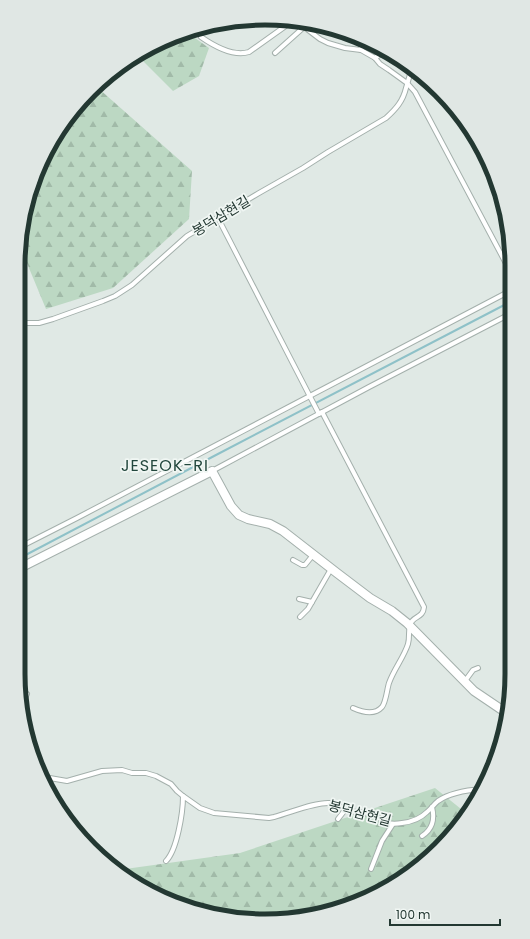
<svg xmlns="http://www.w3.org/2000/svg" width="530" height="939" viewBox="0 0 530 939" font-family="Poppins,'Noto Sans KR',sans-serif">
<style>
.forest{fill:url(#forest-firs)}
.lines{fill:none;stroke-linecap:round;stroke-linejoin:round}
.stream{stroke:#8ec1c8;stroke-width:2}
.lane-casing{stroke:#a4b0ac;stroke-width:6}
.street-casing{stroke:#a4b0ac;stroke-width:10}
.lane{stroke:#fff;stroke-width:4}
.street{stroke:#fff;stroke-width:8}
.labels{text-anchor:middle;stroke-width:3.5;stroke-linejoin:round;paint-order:stroke}
.street-label{font-size:14px;fill:#233832;stroke:#f0f6f3}
.quarter-label{font-size:16px;letter-spacing:1px;fill:#22473d;stroke:#f0f6f3}
.rim{fill:none;stroke:#233832;stroke-width:5}
</style>
<defs>
<pattern id="forest-firs" width="22" height="20" patternUnits="userSpaceOnUse"><rect width="22" height="20" fill="#bcd8c3"/><path d="M5 1l3.5 6h-7zM16 11l3.5 6h-7z" fill="#a1baa8"/></pattern>
</defs>
<rect width="100%" height="100%" fill="#e0e9e5"/>
<g class="forest">
<path d="M188,33L209,48L199,76L173,91L139,57Z"/>
<path d="M98,88L192,171L189,219L113,288L46,309L19,244L26,201L51,141Z"/>
<path d="M435,788L466,813L428,860L359,902L281,920L201,913L128,879L118,870L240,853Z"/>
</g>
<g class="lines">
<path class="stream" d="M18,559L216,455L510,302"/>
<g class="lane-casing">
<g id="lane">
<path d="M294,20L299,23L320,39L328,43L345,48L361,50L375,58L380,64L389,70L407,83L415,92L510,271"/>
<path d="M201,37C214,46 233,57 249,52L294,20"/>
<path d="M361,50L362,42"/>
<path d="M275,53L304,27"/>
<path d="M375,58L382,53L388,51"/>
<path d="M218,218L319,414"/>
<path d="M18,323H39L53,319L103,301L115,296L132,285L187,236L259,193L303,168L328,152L386,118C396,109 403,101 406,88C408,82 409,76 412,69"/>
<path d="M322,412L424,607C423,619 413,615 410,625C408,631 410,637 408,644C404,657 394,669 389,683C387,689 386,702 382,707C374,716 362,712 353,708"/>
<path d="M212,471L369,387L510,314"/>
<path d="M18,548L77,518L510,291"/>
<path d="M293,560L302,565H305L313,555"/>
<path d="M299,599L312,602"/>
<path d="M300,617L308,609L331,569"/>
<path d="M465,681L473,670L478,668"/>
<path d="M23,702L27,694"/>
<path d="M44,777L67,781L102,771L122,770L132,773H146L156,776L171,784L177,791L183,796"/>
<path d="M338,819L345,810"/>
<path d="M422,836C433,829 435,819 432,807"/>
<path d="M166,861C177,850 183,813 183,796L200,808L214,813L269,818L274,817C290,813 314,802 330,803C337,804 341,808 347,810C354,813 361,811 368,813C384,818 382,826 402,823C411,822 421,818 427,812C431,809 434,804 438,801C451,792 468,790 482,789"/>
<path d="M371,869L382,841L393,824"/>
</g>
</g>
<g class="street-casing">
<path id="street" d="M18,569L212,471L231,506L239,515L248,519L270,524L283,531L337,573L370,598L392,611L407,623L474,691L508,714"/>
</g>
<use href="#lane" class="lane"/>
<use href="#street" class="street"/>
</g>
<g class="labels">
<g class="street-label">
<text transform="translate(221 216) rotate(-31)" y="5">봉덕삼현길</text>
<text transform="translate(360 813) rotate(15)" y="5">봉덕삼현길</text>
</g>
<g class="quarter-label">
<text x="165" y="471">JESEOK-RI</text>
</g>
</g>
<path d="M0 0H530V939H0ZM265 25H265A240 240 0 0 1 505 265V674A240 240 0 0 1 265 914H265A240 240 0 0 1 25 674V265A240 240 0 0 1 265 25Z" fill="#e0e7e4" fill-rule="evenodd"/>
<path class="rim" d="M265 25H265A240 240 0 0 1 505 265V674A240 240 0 0 1 265 914H265A240 240 0 0 1 25 674V265A240 240 0 0 1 265 25Z"/>
<path d="M390 919v6h110v-6" fill="none" stroke="#233832" stroke-width="2"/>
<text x="396" y="919" font-size="12" fill="#233832" stroke="#f0f6f3" stroke-width="3" paint-order="stroke">100 m</text>
</svg>
